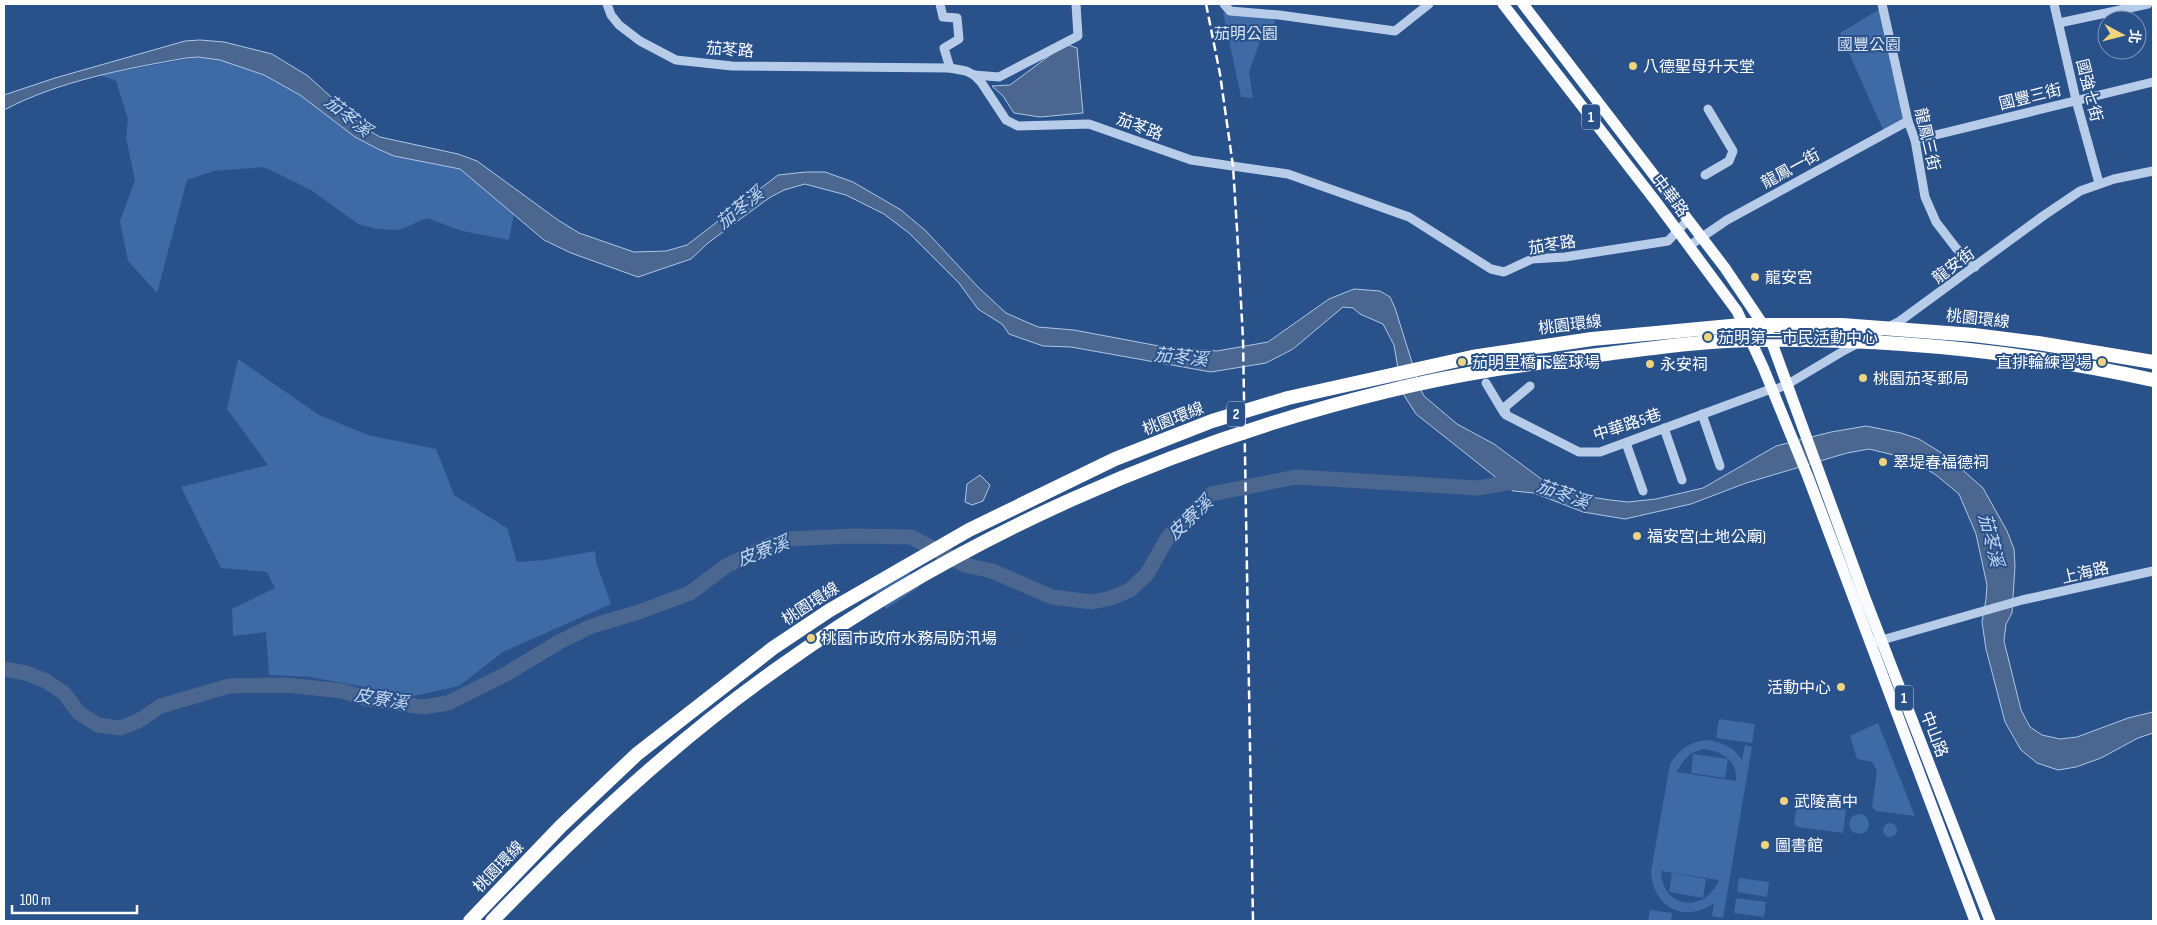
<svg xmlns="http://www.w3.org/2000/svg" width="2157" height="925" viewBox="0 0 2157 925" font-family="'Sofia Sans Condensed','Noto Sans TC',sans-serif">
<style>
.green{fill:#3e6aa6;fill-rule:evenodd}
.water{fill:#4b6790;stroke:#acc7e9}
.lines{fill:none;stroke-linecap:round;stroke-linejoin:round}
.river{stroke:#4b6790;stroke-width:15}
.minor{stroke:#b7cce9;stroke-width:9}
.major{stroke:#fafbfe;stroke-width:11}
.rail{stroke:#fff;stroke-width:2.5;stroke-dasharray:9 4;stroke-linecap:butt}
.highway-bridge{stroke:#fff;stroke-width:14}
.poi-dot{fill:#f0d37e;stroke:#29518a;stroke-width:2}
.labels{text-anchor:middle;stroke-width:4;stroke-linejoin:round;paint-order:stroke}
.shield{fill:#29518a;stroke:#bfcbdc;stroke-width:1}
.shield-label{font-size:15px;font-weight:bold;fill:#fff}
.park-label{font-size:16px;fill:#dbe7f7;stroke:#29518a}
.street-label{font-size:16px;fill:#fff;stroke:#29518a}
.poi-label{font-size:16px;fill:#fff;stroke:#29518a;text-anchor:start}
.water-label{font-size:18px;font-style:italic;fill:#c3d6f0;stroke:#29518a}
</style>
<rect width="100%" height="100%" fill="#29518a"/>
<g class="green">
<path d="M1883,7L1908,121L1885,134L1840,33Z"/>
<path d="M1223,12L1232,15L1275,19L1273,41L1261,39L1249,72L1253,98L1241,97Z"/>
<path d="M198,57L220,60L264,75L300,95L355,137L378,149L394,156L460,169L514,213L509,240L462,231L427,218L399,230L377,229L358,224L311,190L264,167L214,171L187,180L157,293L128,261L120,221L135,180L126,138L128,119L116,81L100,75Z"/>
<path d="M238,359L319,415L368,435L436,449L454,495L507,528L517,562L544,560L595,551L596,562L611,604L503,652L459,686L414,696L310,677L269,675L266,632L233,636L232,609L275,588L267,572L221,568L181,487L268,465L227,409Z"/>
<path d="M901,560L919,587L886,609L869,583Z"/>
<path d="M1719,719L1755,724L1752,743L1716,738Z"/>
<path d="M1878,723L1915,816L1876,811L1872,807L1877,771L1872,762L1857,759L1850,736Z"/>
<path d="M1709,740C1723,743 1735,748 1742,760L1745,745L1752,747L1723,918L1712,916L1714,903C1685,924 1652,907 1651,871L1670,764C1679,749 1691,741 1709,740ZM1704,749C1722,751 1738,761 1736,781L1677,772C1683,759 1690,752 1704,749ZM1661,871L1718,880H1719C1705,914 1662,909 1661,871Z"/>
<path d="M1693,754L1728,759L1725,778L1691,773Z"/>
<path d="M1802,803L1846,810L1843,833L1798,827L1794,824L1797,805Z"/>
<circle cx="1859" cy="824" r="10"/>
<circle cx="1890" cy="830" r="7"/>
<path d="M1672,873L1706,879L1703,898L1669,892Z"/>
<path d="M1739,878L1769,882L1767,897L1737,892Z"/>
<path d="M1736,898L1766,902L1764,917L1734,913Z"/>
<path d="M1650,910L1672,913L1671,921H1648Z"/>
</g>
<g class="water">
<path d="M200,40L224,42L272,54L308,76L365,128L380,137L458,154L477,161L558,220L579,233L634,252L666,251L687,245L778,175L806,172H825L853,182L901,210L926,231L978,287L1006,313L1038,327L1074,330L1159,346L1217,351L1268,342L1329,299L1354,289L1380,291L1390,297L1395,308L1420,388L1424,396L1457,424L1494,444L1544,481L1558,489L1584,496L1610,500L1628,502L1656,499L1703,488L1776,446L1831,432L1866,426L1901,433L1919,439L1948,457L1983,488L2007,531L2014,549L2015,566L2012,613L2006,624L2004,641L2021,710L2030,727L2042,735L2060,739L2077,737L2128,718L2153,712V733L2138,738L2101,758L2076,767L2058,770L2037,763L2021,750L2005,722L1986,649L1982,622L1986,599L1987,585L1976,534L1959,494L1936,475L1910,459L1869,449L1847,453L1746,483L1691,504L1625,519L1583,512L1534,493L1513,491L1416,414L1402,392L1394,345L1383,324L1360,314L1353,308L1343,307L1293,349L1266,363L1211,372L1071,347L1043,346L1009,334L1002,324L978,309L959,283L909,233L884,214L846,195L805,184L784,190L769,198L708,243L691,259L638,277L571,253L544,240L460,169L394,156L378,149L355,137L300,95L264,75L220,60L198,57L186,58C124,69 59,81 4,110V95L55,78L185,41Z"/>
<path d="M1065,44L1077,48L1083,113L1040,117L1014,113L1003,96L992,86L1010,85Z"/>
<path d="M980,475L990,485L983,501L972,505L965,502L967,484Z"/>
</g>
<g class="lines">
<path class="river" d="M4,669L26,673L46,681L64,693L79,713L98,725L120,728L138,721L161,706L229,686L287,685L315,688L342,691L368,699L424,707L448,703L506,674L559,642L592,626L639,612L690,593L726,566L767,546L789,539L853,536L911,537L965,565L992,571L1052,597L1092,602L1111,598L1130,590L1147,574L1168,537L1211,494L1296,477L1478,488L1523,480"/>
<g class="minor">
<path d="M607,4L611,15L619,25L640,41L676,60L732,66L950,68L966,71L974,75L981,82L1006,120L1018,126L1089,124L1191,160L1288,174L1409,217L1491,269L1504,272L1532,259L1565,257L1668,241L1688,220"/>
<path d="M940,4L943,17L957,18L959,39L944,48L950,68"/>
<path d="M1224,4L1230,11L1279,15L1395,31L1429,4"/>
<path d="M1882,4L1908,121L1915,140L1925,197L1936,222L1956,248L1975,267"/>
<path d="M2054,4L2076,100L2099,183"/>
<path d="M2059,23L2148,4"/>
<path d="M974,75L999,77L1078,36L1076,4"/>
<path d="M1915,140L2153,82"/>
<path d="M1705,175L1729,161L1733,151L1708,109"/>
<path d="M1689,246L1727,220L1908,121"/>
<path d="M1486,383L1504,413"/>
<path d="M1530,386L1505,407L1506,415L1579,452H1600L1771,389"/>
<path d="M1772,391L1788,384L1845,350L1900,321L2043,216L2080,191L2114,179L2153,171"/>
<path d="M1702,414L1720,466"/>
<path d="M1664,428L1682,480"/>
<path d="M1626,443L1643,491"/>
<path d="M1875,642L2022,600L2153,571"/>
</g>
<g class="major">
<path d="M1503,4L1657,203L1737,311L1763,367L1808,477L1975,921"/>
<path d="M1523,4L1725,268L1768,332L1865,598L1990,921"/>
</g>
<path class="rail" d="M1206,4L1220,74L1233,166L1237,229L1243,339L1253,921"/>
<g class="highway-bridge">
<path d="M470,921L561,826L637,754L773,648L830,610L969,530L1115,459L1212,421L1288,398L1472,357L1592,339L1741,325H1842L1974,335L2038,343L2153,362"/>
<path d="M492,921C581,829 676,740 781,666C962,537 1172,443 1388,391C1460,373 1533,363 1606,354C1654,348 1703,341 1752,340C1887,338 2021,351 2153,380"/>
</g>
</g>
<g class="poi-dot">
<circle cx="1633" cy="66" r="5"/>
<circle cx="1755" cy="277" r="5"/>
<circle cx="1708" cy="337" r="5"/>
<circle cx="1462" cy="362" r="5"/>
<circle cx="2102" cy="362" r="5"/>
<circle cx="1650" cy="364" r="5"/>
<circle cx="1863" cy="378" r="5"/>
<circle cx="1883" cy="462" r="5"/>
<circle cx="1637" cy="536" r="5"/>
<circle cx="811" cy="638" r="5"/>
<circle cx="1841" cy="687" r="5"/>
<circle cx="1784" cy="801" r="5"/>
<circle cx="1765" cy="845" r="5"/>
</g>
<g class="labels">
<g class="shield">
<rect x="1582" y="104.5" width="18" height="25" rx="4"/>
<rect x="1227" y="401.5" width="18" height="25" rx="4"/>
<rect x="1895" y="685.5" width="18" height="25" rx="4"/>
</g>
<g class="shield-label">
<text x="1591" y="122">1</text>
<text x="1236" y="419">2</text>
<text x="1904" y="703">1</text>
</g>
<g class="park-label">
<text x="1246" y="39">茄明公園</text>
<text x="1869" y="50">國豐公園</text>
</g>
<g class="street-label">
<text transform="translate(730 49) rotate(4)" y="6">茄苳路</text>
<text transform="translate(2090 90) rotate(76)" y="6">國強七街</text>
<text transform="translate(2030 96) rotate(-14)" y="6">國豐三街</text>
<text transform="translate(1140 126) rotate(21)" y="6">茄苳路</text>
<text transform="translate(1928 139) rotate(77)" y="6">龍鳳三街</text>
<text transform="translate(1790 168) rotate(-29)" y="6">龍鳳一街</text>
<text transform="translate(1671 195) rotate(53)" y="6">中華路</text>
<text transform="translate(1552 244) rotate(-9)" y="6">茄苳路</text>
<text transform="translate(1953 265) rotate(-37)" y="6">龍安街</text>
<text transform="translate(1978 318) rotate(6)" y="6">桃園環線</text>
<text transform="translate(1570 324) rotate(-7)" y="6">桃園環線</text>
<text transform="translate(1173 418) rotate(-21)" y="6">桃園環線</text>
<text transform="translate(1627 424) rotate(-18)" y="6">中華路5巷</text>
<text transform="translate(2085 572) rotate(-13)" y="6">上海路</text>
<text transform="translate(810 603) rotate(-33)" y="6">桃園環線</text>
<text transform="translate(1935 734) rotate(69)" y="6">中山路</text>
<text transform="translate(498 866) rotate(-46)" y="6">桃園環線</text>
</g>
<g class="poi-label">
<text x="1643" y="72">八德聖母升天堂</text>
<text x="1765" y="283">龍安宮</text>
<text x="1718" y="343">茄明第一市民活動中心</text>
<text x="1472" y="368">茄明里橋下籃球場</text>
<text x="2092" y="368" text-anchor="end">直排輪練習場</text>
<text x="1660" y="370">永安祠</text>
<text x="1873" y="384">桃園茄苳郵局</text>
<text x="1893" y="468">翠堤春福德祠</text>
<text x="1647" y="542">福安宮(土地公廟)</text>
<text x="821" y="644">桃園市政府水務局防汛場</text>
<text x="1831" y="693" text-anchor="end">活動中心</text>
<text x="1794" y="807">武陵高中</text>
<text x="1775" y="851">圖書館</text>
</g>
<g class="water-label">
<text transform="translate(348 116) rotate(39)" y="6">茄苳溪</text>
<text transform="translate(740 208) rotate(-39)" y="6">茄苳溪</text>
<text transform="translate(1181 357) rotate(6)" y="6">茄苳溪</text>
<text transform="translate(1563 494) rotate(20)" y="6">茄苳溪</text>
<text transform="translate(1190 518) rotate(-44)" y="6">皮寮溪</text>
<text transform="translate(1991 540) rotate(76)" y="6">茄苳溪</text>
<text transform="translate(763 551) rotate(-21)" y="6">皮寮溪</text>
<text transform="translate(381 699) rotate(10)" y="6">皮寮溪</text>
</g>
</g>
<rect width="2157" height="925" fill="none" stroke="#ffffff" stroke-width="10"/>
<g transform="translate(2122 35) rotate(97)"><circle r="24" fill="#29518a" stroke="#7f97b9"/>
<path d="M0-4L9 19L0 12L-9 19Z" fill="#f0d37e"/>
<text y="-8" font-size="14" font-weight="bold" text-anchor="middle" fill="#ffffff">北</text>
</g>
<path d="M12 905v8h125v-8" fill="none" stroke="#ffffff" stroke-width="2.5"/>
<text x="20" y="905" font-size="15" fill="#ffffff" stroke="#29518a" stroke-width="4" paint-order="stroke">100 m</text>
</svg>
